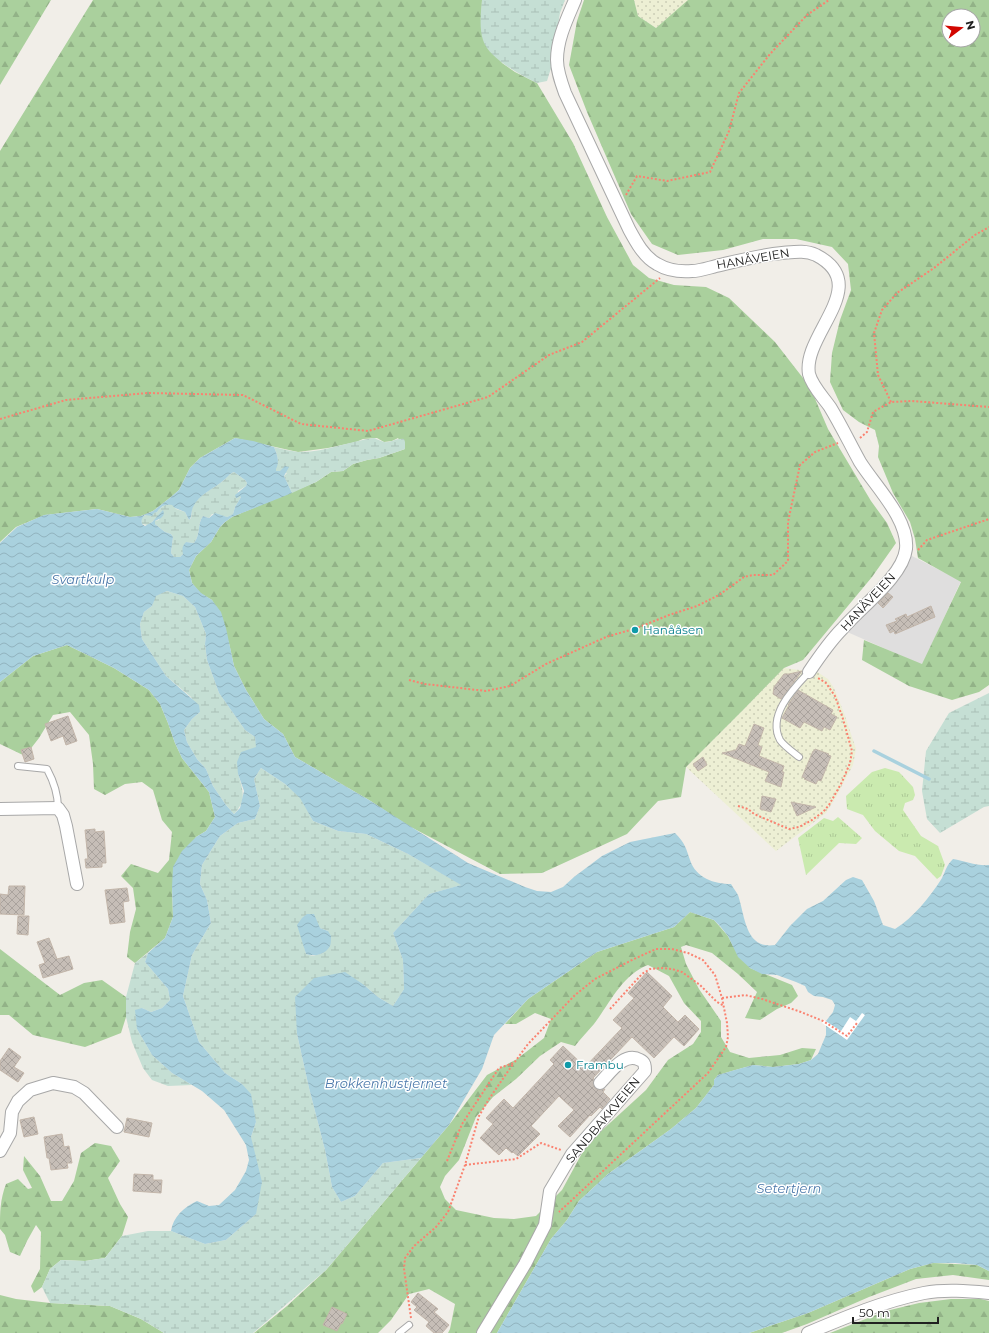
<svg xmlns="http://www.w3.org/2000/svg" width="989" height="1333" viewBox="0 0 989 1333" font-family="Montserrat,sans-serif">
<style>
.residential{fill:#dfdede}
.farmland{fill:url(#farmland-dots)}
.grass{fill:url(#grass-tufts)}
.forest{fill:url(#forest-firs);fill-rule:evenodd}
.wetland{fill:url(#wetland-marsh);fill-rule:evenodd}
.water{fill:url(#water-waves);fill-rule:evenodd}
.pier{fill:#fff}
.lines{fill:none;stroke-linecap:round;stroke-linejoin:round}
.stream{stroke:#a9d1de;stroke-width:3.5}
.building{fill:url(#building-cross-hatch);stroke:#c3b6aa}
.lane-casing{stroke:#a8a8a8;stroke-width:8}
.street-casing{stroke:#a8a8a8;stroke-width:14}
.path{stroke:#fa8270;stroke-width:2;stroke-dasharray:2 2;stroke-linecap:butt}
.lane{stroke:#fff;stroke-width:6}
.street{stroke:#fff;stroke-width:12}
.culture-dot{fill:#0f9aa8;stroke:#fff;stroke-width:1.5}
.labels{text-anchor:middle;stroke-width:3;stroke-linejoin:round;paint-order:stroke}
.street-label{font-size:12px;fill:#212121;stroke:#fff}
.culture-label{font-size:12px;fill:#0d838f;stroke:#fff;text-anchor:start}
.water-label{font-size:13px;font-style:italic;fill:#4977aa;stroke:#fff}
</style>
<defs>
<pattern id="farmland-dots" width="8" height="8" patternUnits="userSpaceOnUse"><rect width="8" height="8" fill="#edefd4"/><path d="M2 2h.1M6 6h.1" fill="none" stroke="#cbcdb6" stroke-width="1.8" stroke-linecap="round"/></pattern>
<pattern id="grass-tufts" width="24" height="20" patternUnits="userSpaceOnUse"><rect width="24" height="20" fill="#caeaaf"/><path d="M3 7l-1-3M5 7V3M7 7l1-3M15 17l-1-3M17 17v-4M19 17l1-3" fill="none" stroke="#adc896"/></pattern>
<pattern id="forest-firs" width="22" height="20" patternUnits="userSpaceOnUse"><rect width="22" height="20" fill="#aad09d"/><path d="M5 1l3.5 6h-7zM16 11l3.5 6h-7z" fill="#92b287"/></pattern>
<pattern id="wetland-marsh" width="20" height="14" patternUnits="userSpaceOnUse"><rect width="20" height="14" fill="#c5dfd4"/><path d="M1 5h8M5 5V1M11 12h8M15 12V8" fill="none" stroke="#a9bfb6"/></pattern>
<pattern id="water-waves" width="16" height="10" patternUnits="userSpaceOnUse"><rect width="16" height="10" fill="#a9d1de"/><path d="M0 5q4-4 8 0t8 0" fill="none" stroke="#91b3be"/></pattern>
<pattern id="building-cross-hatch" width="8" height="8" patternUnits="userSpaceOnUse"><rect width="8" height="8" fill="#c6beb7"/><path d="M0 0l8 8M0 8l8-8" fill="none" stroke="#aaa39d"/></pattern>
</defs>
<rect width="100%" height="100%" fill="#f1eee8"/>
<path class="residential" d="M912,556L961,581L922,665L845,631L903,570Z"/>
<g class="farmland">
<path d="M634,0H689L656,28L638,16Z"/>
<path d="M810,667L828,679L834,688L844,713L856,749L853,765L836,797L826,813L776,851L686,767L745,708L784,668L807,671Z"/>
</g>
<g class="grass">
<path d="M885,768L899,772L913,787L915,795L913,800L905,803L903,810L921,836L938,846L945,865L941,876L937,879L915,856L899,851L875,831L863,815L847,809L846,796L872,772Z"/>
<path d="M838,817L862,838L856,844L839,843L806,875L798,838L824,818L833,821Z"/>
</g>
<g class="forest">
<path d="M0,0H51L0,85Z"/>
<path d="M93,0H482L481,26L502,63L515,72L537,83L573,143L607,217L633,265L649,278L674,285L706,287L729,298L775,342L810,387L828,429L871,501L887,523L896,543L872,577L803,660L784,668L745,708L686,767L681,797L658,801L627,834L542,873L500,874L407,825L369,800L295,757L283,734L264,719L246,690L234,666L229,643L212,600L200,593L192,583L189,570L196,556L211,542L220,527L225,522L232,517L316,482L331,472L343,471L353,464L367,460L379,458L405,449L398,438L392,441L384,442L377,438L363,439L356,442L328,448L298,452L235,438L200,458L190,468L179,490L171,497L153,511L141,516L130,517L97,509L45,515L16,527L0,542V151Z"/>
<path d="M584,0H634L638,16L656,28L688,0H989V685L979,692L952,700L909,686L862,660L864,640L922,664L961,582L918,558L915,539L910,522L893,493L878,457L879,446L875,430L859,422L843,410L830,382L832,353L840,320L851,290L848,264L832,247L796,239H763L723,250L678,255L652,244L631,214L587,112L569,65L577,21ZM949,16H973V40H949Z"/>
<path d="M67,645L114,668L149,690L160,704L168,723L175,743L182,758L209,792L215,817L206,831L196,837L172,887L173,917L165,938L135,963L127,957L130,932L136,909L133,888L121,876L131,864L158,873L169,860L172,832L162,820L153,790L142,782L125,784L105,795L94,789L93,764L89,735L70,712L53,715L39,738L25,756L0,744V682L33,656Z"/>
<path d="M690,912L714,920L728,936L733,946L750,968L792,985L798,996L791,1003L777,1009L760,1020L745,1018L757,992L738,974L712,953L686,945L681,947L686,964L699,989L721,1021V1037L730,1052L749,1058L780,1055L802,1048L816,1049L811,1060L799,1064L773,1067L753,1065L718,1075L714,1080V1085L696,1108L671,1129L608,1174L579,1201L567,1220L551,1239L497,1333H448L450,1329L455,1304L429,1289L409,1294L391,1320L378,1333H254L287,1306L326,1270L449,1125L487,1075L517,1059L544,1038L551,1019L535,1013L516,1024H505L528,999L597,952L674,927ZM648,965L669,976L684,1003L701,1021V1032L693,1044L668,1060L646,1090L587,1144L562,1190L536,1216L514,1219L494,1218L456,1210L445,1199L440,1187L445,1176L459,1160L476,1117L493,1097L516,1079L540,1056L561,1042L575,1046C581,1038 588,1031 594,1024C610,1003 622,975 648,965Z"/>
<path d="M0,949L60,995L84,983L102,980L126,997V1017L121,1033L85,1047L33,1035L9,1015H0Z"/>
<path d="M95,1143L111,1146L120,1161L108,1178L120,1204L128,1217L122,1236L105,1258L85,1261L61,1260L50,1269L42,1287L34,1293L31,1286L40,1269L41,1232L36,1225L27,1241L20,1256L10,1252L5,1235L0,1229C0,1212 0,1200 6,1184L18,1179L28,1189L32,1188L23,1170L24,1156L40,1176L51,1201H62L74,1181L81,1153Z"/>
<path d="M933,1263L977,1265L989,1271V1280L953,1275L916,1279L869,1297L807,1324L782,1333H749L808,1313L910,1269Z"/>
<path d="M0,1295L16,1299L50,1303L110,1306L141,1319L164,1333H0Z"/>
<path d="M951,1299H981L989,1301V1333H830L886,1311L919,1303Z"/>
</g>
<g class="wetland">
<path d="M482,0H565L560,13L551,68L547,81L537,83C522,76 488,58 483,40C479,27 481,13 482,0Z"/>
<path d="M374,438C377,439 380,441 384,442C391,443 396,438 404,439L405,442V449L379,458L367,460L353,464L343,471L331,472L316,482L292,493L284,476L287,473L276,471L275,469C280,461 277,454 274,447C282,449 290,451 298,452C324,453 349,441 374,438Z"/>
<path d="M234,472L245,480L247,483L246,486L238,491L237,498L240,495L241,497L235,507L233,514L227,517L212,514L209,518L203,516C197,524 201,534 194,543L186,542L183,554L180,557H174L171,553L173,537L171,534L165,532L155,524V521L159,520L160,515L148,525L142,524C139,514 150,514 157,512C161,506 166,504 172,504L176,509L185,512L189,520L191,518C192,515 191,510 192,508C198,494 214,489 224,480C228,477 229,474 234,472Z"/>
<path d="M167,591L183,596L195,607L206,634L205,644L207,660L219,693L245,730L255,737L257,748L249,750L238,774C243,790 247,800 234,814L226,805L213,786L206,769L197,759L187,742L184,730L192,719L200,712L191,697L166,676L142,639L140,624L144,612L152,606L155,596Z"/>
<path d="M989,693V806L984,807L940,833L927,819L922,791L926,751L949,713Z"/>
<path d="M261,768L285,784L301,798L313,821L338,831L366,834L408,854L462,885L429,894L393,933L403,960L404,989L393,1006L378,997L364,985L297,1034L309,1088L325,1150L332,1187L341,1202L355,1196L383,1163L421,1158L326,1270L253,1333H164L141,1319L110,1306L50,1303L42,1287L50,1269L61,1260L85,1261L105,1258L122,1236L148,1231H171L205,1244L226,1240L256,1214L251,1137L256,1122L242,1084L225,1073L199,1042L183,996L192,955L211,923L207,900L200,884L202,865L220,836L238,823L255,819L260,806L254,779ZM320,928L328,931L323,953L313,956L306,954L302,938Z"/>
<path d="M148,953L145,962L168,989L170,1000L162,1008L151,1012L142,1008L137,1029L152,1055L172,1073L192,1085L168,1086L152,1080L143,1068L132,1042L126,1017V997L135,963Z"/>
</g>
<g class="water">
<path d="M235,438L253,441L274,447C277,454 280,461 276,469V471H280L285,466L289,467L284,476L292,493L232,517L225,522L220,527L211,542L196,556L189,570L192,583L201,593L212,600L221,612L226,628L234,666L246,690L264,719L283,734L295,757L369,800L468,863L525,887L537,891L551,892L563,887L574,877L602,856L630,842L675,833C685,843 686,848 690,860C696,878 714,884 731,884C733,888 736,891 738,895C745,915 745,950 775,945L790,926L807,909L823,901L846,880L853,877L862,880L874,901L883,925L895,929C914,917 930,897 942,878C946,870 946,866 953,859C965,861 976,866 989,865V1271L977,1265L955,1263H933L910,1269L808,1313L749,1333H497L551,1239L567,1220L579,1201L608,1174L671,1129L696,1108L714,1085V1080L718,1075L735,1070L753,1065L773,1067L799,1064L811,1060L818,1054L826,1035V1021L833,1012L835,1005L832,1000L823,997L814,996L808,992L805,986L796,982L777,975L762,974L750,968L738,957L728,936L720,926L714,920L690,912L674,927L597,952L528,999L494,1035L482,1069L449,1125L421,1158L383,1163L355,1196L341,1202L332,1187L325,1150L309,1088L297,1034L295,997L314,978L345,972L364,985L378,997L393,1006L404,989L403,960L393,933L429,894L461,885L408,854L366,834L338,831L313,821L300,798L285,784L261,768L254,779L260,806L255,819L238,823L220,836L202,865L200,884L207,900L211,923L192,955L183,996L199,1042L225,1073L242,1084L251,1094L256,1122L251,1137L262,1182L256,1214L226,1240L205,1244L171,1231C173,1217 184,1207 197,1201L209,1206L219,1205L235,1190L246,1171L249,1160L246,1145L224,1110L202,1091L172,1073L152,1055L137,1029L135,1010L142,1008L151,1012L162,1008L170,1000L168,989L145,962L148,953L165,938L173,917L172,887L173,867L182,851L196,837L206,831L215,817L209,792L182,758L175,743L168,723L160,704L149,690L114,668L67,645L33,656L0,682V543L17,527L44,515L97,509L130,517L141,516L153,511L171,497L179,490L190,468L200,458ZM234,472L245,480L247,483L246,486L235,495L236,498H237L240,496L241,497L235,507L233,514L227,517L215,513L209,518L203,516C197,524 201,534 194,543L186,542C182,546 182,549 183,554L180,557H174L171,553L173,537L171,534L165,532L155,524V521C160,519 166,516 163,510L152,522L145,526L142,524C141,520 142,518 145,515L152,516L154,513L157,512C161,506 165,504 172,505L175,508L185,512L189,520L190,519C192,516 191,511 193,507C199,494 214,489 224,480C228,477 229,474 234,472ZM167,591L183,596L195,607L206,634L205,644L207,660L219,693L245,730L255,737L256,747L241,752L237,762L238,774L244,791L240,808L234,814L226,805L213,786L206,769L197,759L187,742L184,730L192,719L200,712L199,705L166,676L142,639L140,624L144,612L152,606L156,596Z"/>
<path d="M307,914H314L320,928L328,931L331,936C331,939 331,944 330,946C325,955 314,957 306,954L297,925L302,918Z"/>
</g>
<path class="pier" d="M862,1013L865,1015L847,1040L822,1023L824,1020L841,1031L850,1017L856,1021Z"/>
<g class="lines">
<path class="stream" d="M874,751L929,779"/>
</g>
<g class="building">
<path d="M888,593L893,597L883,608L878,603Z"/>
<path d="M931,606L935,617L895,634L894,631L890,633L886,625L897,621L895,619L906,614L907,617Z"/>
<path d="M802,671L781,699L773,694L774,687L784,674H789Z"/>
<path d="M798,690L833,710L831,714L837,717L830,730L824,727L822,731L804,722L800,728L782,718L789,705H788Z"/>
<path d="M68,716L77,741L66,745L63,736L51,741L45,724Z"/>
<path d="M754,724L764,728L758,745L762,747L759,756L784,766L782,772H784L781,787L765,781L769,772L722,753L736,750L739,744L745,746Z"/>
<path d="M31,747L34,759L25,762L21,750Z"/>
<path d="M815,749L829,754L828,755L831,756L821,781L818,780L816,784L804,779L805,778L802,777L813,751H814Z"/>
<path d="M703,757L707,765L698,771L693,764Z"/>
<path d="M762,796L776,799L771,812L760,809Z"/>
<path d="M791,802L816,807L797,816Z"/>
<path d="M95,829V832L104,831L106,863H102V867L86,868L85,859H88L85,830Z"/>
<path d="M9,886H25L24,915L0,914V894L8,895Z"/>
<path d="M127,888L129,901L123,902L125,922L110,924L105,890Z"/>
<path d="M18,916H29L28,935L17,934Z"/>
<path d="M49,938L57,959L69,956L73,969L43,978L39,965L45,963L37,942Z"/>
<path d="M647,972L672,996L663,1007L678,1022L685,1015L699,1029L684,1046L674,1037L654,1058L632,1037L593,1078L594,1079L593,1085L595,1088L599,1090L605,1089L603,1092L610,1099L602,1109L600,1107L591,1116L590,1115L570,1137L558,1126L574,1110L559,1096L531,1126L540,1134L518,1156L513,1152L512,1153L506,1148L499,1155L480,1138L493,1124L486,1118L504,1099L513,1108L554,1064L550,1060L563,1046L585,1067L622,1028L613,1020L634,998L628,993Z"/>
<path d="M9,1048L21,1057L14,1067L24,1073L18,1082L0,1070V1061Z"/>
<path d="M34,1117L38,1134L24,1137L20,1120Z"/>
<path d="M127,1118L152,1123L149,1137L124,1132Z"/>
<path d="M62,1134L64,1147L69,1146L72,1163H67L68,1168L51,1170L49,1158H47L44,1137Z"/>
<path d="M134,1174L153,1175V1180H162L161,1193L133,1191Z"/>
<path d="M418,1293L438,1309L434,1312L449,1325L442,1333H434L426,1326L429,1322L414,1310L417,1307L411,1302Z"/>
<path d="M332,1307L347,1314L342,1324L341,1323L337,1331L323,1325Z"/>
</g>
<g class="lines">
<g class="lane-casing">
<g id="lane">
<path d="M799,757C794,753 783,745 780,740C767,715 793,689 809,672"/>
<path d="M18,766L47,769C54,782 58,793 58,808"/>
<path d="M399,1333L409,1325"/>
</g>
</g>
<g class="street-casing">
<g id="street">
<path d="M575,0C567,19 557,39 557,60C557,71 561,82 565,93L629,229C636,242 644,257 657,264C667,270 680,272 692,271C700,271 708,268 716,266C738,261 759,255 782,253C794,252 805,250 816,255C874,285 802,334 809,374C812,386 823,397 830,407C841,425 850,444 860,462C875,486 909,519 906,549C903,576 861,607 843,628C830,641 819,657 809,672"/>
<path d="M0,809L58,808L63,815L66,826L77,884"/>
<path d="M0,1151L10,1133L12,1112L18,1101L30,1090L53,1083L74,1087L84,1093L117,1127"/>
<path d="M483,1333L525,1264L545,1225L550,1191L572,1154L645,1071C645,1066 645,1062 640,1060C624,1051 610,1073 600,1083"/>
<path d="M808,1333C846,1317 884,1301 924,1293C945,1289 968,1291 989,1293"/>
</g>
</g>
<g class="path">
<path d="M626,195L637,176L667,181L710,172L729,131L739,93L770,54L807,15L829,0"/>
<path d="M891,402L878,375L874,333L882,310L897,293L934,268L975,235L989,227"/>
<path d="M0,419L66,400L148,393L243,395L301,424L368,431L488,397L549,355L582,342L660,278"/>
<path d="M860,438L867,432L873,412L891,402L912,401L989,407"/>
<path d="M918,550L927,540L989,519"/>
<path d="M409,680L425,684L486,691L510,686L546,664L606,637L637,628L669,615L697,606L719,595L744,577L753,575H773L788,561V522L800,465L815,452L838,443"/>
<path d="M738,806L748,809L754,814L789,829L799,827L812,820L823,812L829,805L842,782L850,763L852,751L843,719L835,696L826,683L818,678"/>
<path d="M722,998L745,995L762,999L801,1012L823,1021L847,1036L857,1023"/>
<path d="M610,1009L642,974L650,969L663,968L672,969L682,972L700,985L717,1002L724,1006"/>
<path d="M447,1161L462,1124L499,1068L514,1063L528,1044L575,995L595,979L634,959L656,949H672L688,953L703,960L715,975L722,998L727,1023L728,1037L726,1047L708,1073L559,1212"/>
<path d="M465,1165L516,1159L541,1143L561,1150"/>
<path d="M411,1318L404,1269L405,1258L414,1246L436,1227L448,1212L465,1165L479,1116L489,1099L513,1064"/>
</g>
<use href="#lane" class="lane"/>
<use href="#street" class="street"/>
</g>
<g class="culture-dot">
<circle cx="635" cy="630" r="4"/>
<circle cx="568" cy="1065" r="4"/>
</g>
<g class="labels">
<g class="street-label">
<text transform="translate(753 259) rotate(-10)" y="4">HANÅVEIEN</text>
<text transform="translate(868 602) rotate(-47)" y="4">HANÅVEIEN</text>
<text transform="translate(603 1120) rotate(-50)" y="4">SANDBAKKVEIEN</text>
</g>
<g class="culture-label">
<text x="643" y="634">Hanååsen</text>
<text x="576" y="1069">Frambu</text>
</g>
<g class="water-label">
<text x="83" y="584">Svartkulp</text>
<text x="386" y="1088">Brokkenhustjernet</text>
<text x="789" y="1193">Setertjern</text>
</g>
</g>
<g transform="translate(961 28) rotate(74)"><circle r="19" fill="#ffffff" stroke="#a6a6a6"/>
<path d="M0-3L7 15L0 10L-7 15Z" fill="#d20600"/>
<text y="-6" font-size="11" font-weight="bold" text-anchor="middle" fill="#212121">N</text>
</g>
<path d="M853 1317v6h85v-6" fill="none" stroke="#212121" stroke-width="2"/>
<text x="859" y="1317" font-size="12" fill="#212121" stroke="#ffffff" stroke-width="3" paint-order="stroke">50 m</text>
</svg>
